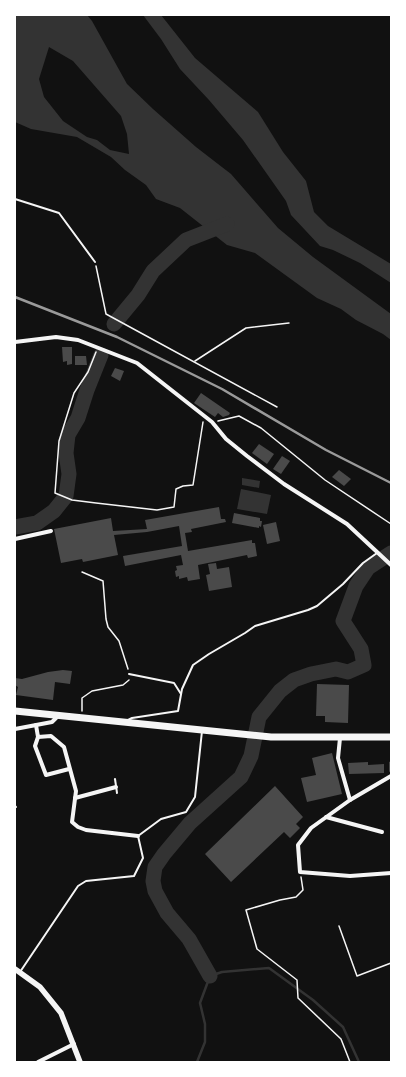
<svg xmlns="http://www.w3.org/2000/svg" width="406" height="1077" viewBox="0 0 406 1077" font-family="'Roboto Condensed',sans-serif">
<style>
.water{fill:#333;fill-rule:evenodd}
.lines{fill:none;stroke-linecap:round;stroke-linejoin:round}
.stream{stroke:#333;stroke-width:2.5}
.river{stroke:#333;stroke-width:15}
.building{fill:#4a4a4a}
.path{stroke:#f5f5f5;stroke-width:1.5}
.service{stroke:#f5f5f5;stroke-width:2}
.minor{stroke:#f5f5f5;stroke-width:4}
.tertiary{stroke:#f5f5f5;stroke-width:5.5}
.trunk{stroke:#f5f5f5;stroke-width:7}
.rail{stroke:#9a9a9a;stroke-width:2.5}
</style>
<rect width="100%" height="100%" fill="#111"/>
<g class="water">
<path d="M15,15H87L92,21L127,84L153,109L196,147L231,174L278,228L313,257L391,314V340L383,334L356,320L341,309L317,298L255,253L227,245L180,208L156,199L146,185L125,170L111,157L77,137L31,129L15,122ZM49,47L73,61L121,116L127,134L129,154L110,150L97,140L87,137L63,121L44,97L39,79Z"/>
<path d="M143,15H161L195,58L258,112L283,152L306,181L314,212L328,226L391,264V283L360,263L333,250L320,246L291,215L286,201L243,140L209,100L180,69L161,39Z"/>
<path d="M242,478L260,481L259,488L242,485Z"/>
<path d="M241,489L271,495L267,514L237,509Z"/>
</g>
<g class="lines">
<path class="stream" d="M197,1062L205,1042V1024L200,1003L210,976L222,972L269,968L313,1000L343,1027L359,1062"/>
<g class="river">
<path d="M114,324L138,295L153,271L186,240L227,224"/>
<path d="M15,527L37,523L54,511L66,496L69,474L66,453L68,435L78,418L87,390L101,355"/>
<path d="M210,976L189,939L167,913L155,891L153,881L155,867L164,854L190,823L241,777L251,756L259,717L280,691L294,680L311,674L336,669L348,672L364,665L361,649L343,621L356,586L368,568L391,553"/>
</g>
</g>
<g class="building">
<path d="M62,347H72V364L67,365V361L63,362Z"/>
<path d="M75,356H86L87,365H75Z"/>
<path d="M115,368L124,371L120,381L111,376Z"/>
<path d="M201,393L230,413L229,415L223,417L218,413L215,417L194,403Z"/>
<path d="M259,444L274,454L267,464L252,453Z"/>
<path d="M282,456L290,461L281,474L273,469Z"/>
<path d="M339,470L351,479L344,486L332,477Z"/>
<path d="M219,507L221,519H225L226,522L191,529L192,532L185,533L188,551L252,540V543H255L257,556L248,558L247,555L198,565L200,579L188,581L187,577L179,579V576L176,577L175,571L177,570L176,566L183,565L181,555L125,566L123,556L182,546L179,526L147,532L114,535L118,555L83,562L82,559L61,563L54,529L111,518L113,531L147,529L145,520Z"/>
<path d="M234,513L260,518V521H262L261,527L259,526V528L232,523Z"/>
<path d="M276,522L280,541L267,544L263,525Z"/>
<path d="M216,563L217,569L229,567L232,587L209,591L206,575L210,574L208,564Z"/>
<path d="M63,670L72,671L70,684L55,682L53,700L16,695L18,687L15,685V678L22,679L48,672Z"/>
<path d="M317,684L349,685L348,723L325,722V716H316Z"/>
<path d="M332,753L342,794L307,802L301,778L316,775L312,758Z"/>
<path d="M391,761V771L389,772V762Z"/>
<path d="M368,762V765L384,764V773L349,774L348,763Z"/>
<path d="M275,786L303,817L296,824L300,828L290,838L284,832L231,882L205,854Z"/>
</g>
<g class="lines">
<g class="path">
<path d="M96,266L106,314L277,407"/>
<path d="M96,352L88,372L74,393L59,441L55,493L72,500L96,503L157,510L174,507L176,489L183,486L193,485L203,422"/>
<path d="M195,361L246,328L289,323"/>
<path d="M218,421L239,416L261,428L325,480L391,524"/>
<path d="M82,572L103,581L106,619L108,627L119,641L128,669"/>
<path d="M82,711V698L92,691L123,685L129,680"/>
<path d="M301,877L303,890L296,897L280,900L246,910L257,949L297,980L298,998L341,1039L350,1062"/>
<path d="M339,926L357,976L391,963"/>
</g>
<g class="service">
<path d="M15,199L59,213L95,262"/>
<path d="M129,674L174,683L181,694"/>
<path d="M128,720L132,718L178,711L182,689L193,665L209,654L245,633L255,626L308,610L317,606L343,584L363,563L377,553"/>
<path d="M115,779L117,793"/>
<path d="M15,806L16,807"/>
<path d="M20,972L78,886L86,881L134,876L143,858L138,836L161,819L186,812L195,797L202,731"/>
</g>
<g class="minor">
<path d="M15,342L56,337L78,340L137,363L212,422L226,439L247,456L284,484L347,524L391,565"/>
<path d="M15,539L51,531"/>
<path d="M36,725L38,737L51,736L64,747L76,791L72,822L78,827L86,830L138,836"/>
<path d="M15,729L52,722L57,717"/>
<path d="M38,737L35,746L46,775L69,769"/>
<path d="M340,738L338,758L350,800"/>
<path d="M391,776L350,800L311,828L298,845L300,872L350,876L391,873"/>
<path d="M75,798L116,787"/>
<path d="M326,817L382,832"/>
<path d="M38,1062L74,1044"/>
</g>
<path class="tertiary" d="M15,969L40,987L61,1013L80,1062"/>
<path class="trunk" d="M15,711L271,737H391"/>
<path class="rail" d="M15,297L117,337L222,389L326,450L391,483"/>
</g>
<rect width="406" height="1077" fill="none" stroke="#ffffff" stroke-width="32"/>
</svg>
